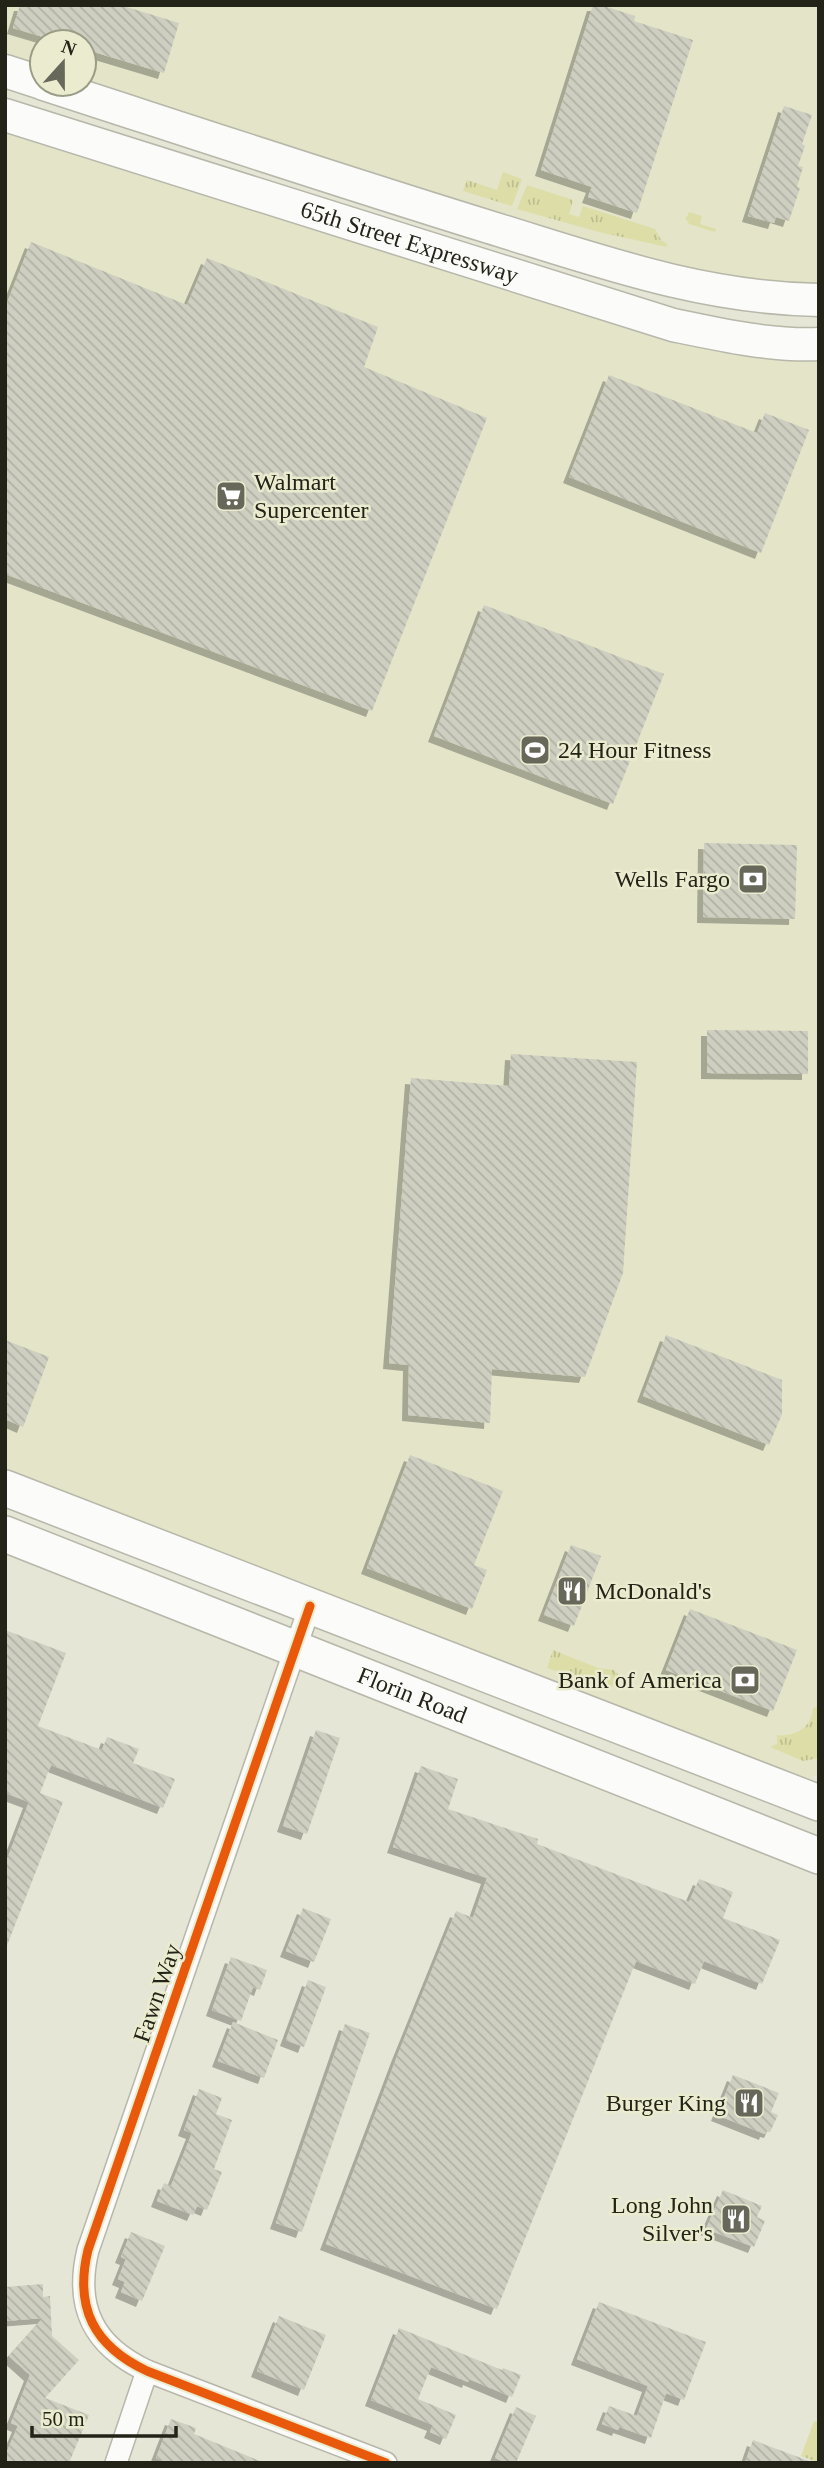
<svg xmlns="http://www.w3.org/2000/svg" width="824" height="2468" viewBox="0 0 824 2468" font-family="'Times New Roman',serif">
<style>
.built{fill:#e3e4c8;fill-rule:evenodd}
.grass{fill:url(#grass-tufts)}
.building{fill:url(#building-back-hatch);filter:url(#shadow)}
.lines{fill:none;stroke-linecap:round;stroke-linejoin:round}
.street-casing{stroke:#b7b7aa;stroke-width:24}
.secondary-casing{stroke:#b7b7aa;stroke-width:35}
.primary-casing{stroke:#b7b7aa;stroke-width:38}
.street{stroke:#fbfbf9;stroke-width:21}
.secondary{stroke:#fbfbf9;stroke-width:32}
.primary{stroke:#fbfbf9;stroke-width:35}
.cycleway-casing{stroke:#ebeccf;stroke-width:13}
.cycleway{stroke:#e8590c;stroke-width:9}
.labels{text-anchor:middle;stroke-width:5;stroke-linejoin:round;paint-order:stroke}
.street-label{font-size:24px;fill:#232318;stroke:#ebeccf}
.poi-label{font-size:24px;fill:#232318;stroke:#ebeccf;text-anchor:end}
</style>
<defs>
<pattern id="grass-tufts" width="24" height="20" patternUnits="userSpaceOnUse" patternTransform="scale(1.75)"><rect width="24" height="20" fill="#dddea7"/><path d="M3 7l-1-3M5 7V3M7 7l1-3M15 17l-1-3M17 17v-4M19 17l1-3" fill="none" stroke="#bdbe8f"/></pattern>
<pattern id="building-back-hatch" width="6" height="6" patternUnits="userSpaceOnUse" patternTransform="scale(1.75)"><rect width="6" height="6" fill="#cecfc1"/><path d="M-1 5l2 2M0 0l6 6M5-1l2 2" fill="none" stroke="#b1b1a5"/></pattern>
<filter id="shadow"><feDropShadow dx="-6" dy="6" stdDeviation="0" flood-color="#0004"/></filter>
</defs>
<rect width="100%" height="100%" fill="#e5e6d5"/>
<g class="built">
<path d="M5,5H819V295H770L5,76ZM42,42H84V84H42Z"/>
<path d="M5,108L681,319L819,328V1774L784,1789L5,1489Z"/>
</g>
<g class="grass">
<path d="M503,172L522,179L512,206L463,191L467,180L497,190Z"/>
<path d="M527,185L573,200L569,214L579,217L583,206L655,229L661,240L667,244V247L599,232L517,209Z"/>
<path d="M689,212L702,216L700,224L716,229L715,232L689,224L686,219Z"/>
<path d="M553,1650L598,1668L614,1670L618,1674L610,1690L547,1668Z"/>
<path d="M819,1706V1758L803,1761L770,1747L777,1744V1735C795,1737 812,1728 813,1708Z"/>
<path d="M814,2421L819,2423V2463L801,2456Z"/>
</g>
<g class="building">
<path d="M20,5H120L179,23L164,73L84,49V42H60L13,28Z"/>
<path d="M593,5H601L635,16L634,21L693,40L637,213L588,197L592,187L541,170Z"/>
<path d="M784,106L812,115L802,144L805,146L798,166L803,167L797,187L800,188L789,221L776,217L774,223L748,216Z"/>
<path d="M31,242L187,305L207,258L378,327L364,367L487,418L372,711L5,574V308Z"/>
<path d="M609,375L757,433L765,413L809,430L761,553L569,477Z"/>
<path d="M484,605L664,674L613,804L434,736Z"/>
<path d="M704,843L797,845L795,919L703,917Z"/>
<path d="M707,1030L808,1031V1074L707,1073Z"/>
<path d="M511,1054L637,1062L623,1273L585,1377L492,1369L490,1423L408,1415L409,1365L389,1363L411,1078L509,1086Z"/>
<path d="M666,1335L782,1380V1414L769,1445L643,1396Z"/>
<path d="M5,1340L49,1357L23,1427L5,1419Z"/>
<path d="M410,1455L503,1491L474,1565L487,1570L472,1609L367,1568Z"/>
<path d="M571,1545L601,1556L574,1626L544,1615Z"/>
<path d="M690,1609L797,1650L773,1711L666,1670Z"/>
<path d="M5,1630L66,1653L38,1726L102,1750L107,1737L139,1749L133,1763L175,1779L163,1808L51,1765L40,1793L63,1802L6,1948L5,1865L29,1802L5,1793Z"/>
<path d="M316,1730L340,1738L307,1834L283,1826Z"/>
<path d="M421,1766L458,1779L448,1809L538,1839L537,1844L689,1902L699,1879L733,1892L723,1918L780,1940L762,1984L704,1961L695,1984L636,1961L497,2309L326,2244L398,2054L456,1911L473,1918L487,1878L393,1847Z"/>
<path d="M303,1908L331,1919L314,1962L286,1951Z"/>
<path d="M231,1957L267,1970L260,1990L253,1987L241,2021L212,2010Z"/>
<path d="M308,1980L326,1987L304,2047L286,2040Z"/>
<path d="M233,2022L278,2040L264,2078L218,2061Z"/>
<path d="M345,2024L370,2033L302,2232L276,2223Z"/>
<path d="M733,2075L779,2093L771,2112L778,2115L770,2132L766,2131L765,2134L717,2115Z"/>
<path d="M199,2089L222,2098L216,2114L232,2120L214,2169L222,2172L207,2210L197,2206L193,2215L157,2201L164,2183L171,2186L192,2133L184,2130Z"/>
<path d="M723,2190L762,2206L757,2217L765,2221L754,2247L706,2229Z"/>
<path d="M131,2232L165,2246L142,2301L121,2292L125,2282L118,2279L126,2259L121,2257Z"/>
<path d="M43,2284V2297L50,2296L52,2336L79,2360L45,2398L89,2415L69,2463H5V2456L18,2426L11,2423L30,2375L9,2356L43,2318L5,2321V2287Z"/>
<path d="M599,2302L706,2342L684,2400L666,2393L651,2438L619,2427L618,2430L602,2424L609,2406L637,2416L648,2386L577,2359Z"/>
<path d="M279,2316L326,2335L304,2390L257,2371Z"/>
<path d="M399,2328L502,2370L503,2368L521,2375L512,2397L469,2379L468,2382L431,2367L418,2399L456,2415L446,2439L430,2432L433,2425L371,2400Z"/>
<path d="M516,2407L536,2416L516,2463H507L495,2458Z"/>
<path d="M171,2419L196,2428L194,2434L265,2463H168L156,2458Z"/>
<path d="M753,2440L809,2461V2463H745Z"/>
</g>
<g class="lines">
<g class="street-casing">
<g id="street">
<path d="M310,1606L88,2250C74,2308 94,2346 147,2371L386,2463"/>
<path d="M116,2463L147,2371"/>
</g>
</g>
<g class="secondary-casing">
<g id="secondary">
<path d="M5,71L42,83"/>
<path d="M44,84C192,132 340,181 489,227C600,261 701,298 819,300"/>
<path id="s1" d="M5,115L673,325C721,335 770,346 819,344"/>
</g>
</g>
<g class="primary-casing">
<g id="primary">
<path d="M5,1488L819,1803"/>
<path id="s2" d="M5,1534L819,1856"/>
</g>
</g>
<use href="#street" class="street"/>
<use href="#secondary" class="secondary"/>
<use href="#primary" class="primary"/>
<g class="cycleway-casing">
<path id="cycleway" d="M310,1606L88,2250C74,2308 94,2346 147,2371L386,2463"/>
</g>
<use href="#cycleway" class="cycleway"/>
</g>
<defs>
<g id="supermarket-square" transform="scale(1.575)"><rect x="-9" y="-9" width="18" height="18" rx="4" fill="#67675a" stroke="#ebeccf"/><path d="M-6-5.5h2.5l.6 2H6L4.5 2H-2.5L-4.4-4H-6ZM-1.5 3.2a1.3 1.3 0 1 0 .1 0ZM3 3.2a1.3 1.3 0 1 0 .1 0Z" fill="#fff"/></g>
<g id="stadium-square" transform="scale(1.575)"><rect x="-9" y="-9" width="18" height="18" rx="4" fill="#67675a" stroke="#ebeccf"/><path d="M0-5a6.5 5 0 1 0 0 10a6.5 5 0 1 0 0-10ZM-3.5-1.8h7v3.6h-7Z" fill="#fff"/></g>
<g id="bank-square" transform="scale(1.575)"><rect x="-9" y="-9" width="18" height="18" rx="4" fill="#67675a" stroke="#ebeccf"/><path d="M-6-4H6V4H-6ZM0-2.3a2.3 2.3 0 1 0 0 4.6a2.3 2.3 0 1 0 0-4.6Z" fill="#fff"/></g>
<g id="restaurant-square" transform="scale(1.575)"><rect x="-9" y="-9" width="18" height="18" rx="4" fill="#67675a" stroke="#ebeccf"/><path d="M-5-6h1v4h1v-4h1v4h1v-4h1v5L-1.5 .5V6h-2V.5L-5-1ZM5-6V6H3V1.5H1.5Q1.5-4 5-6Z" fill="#fff"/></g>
</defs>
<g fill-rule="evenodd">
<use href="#supermarket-square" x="231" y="496"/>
<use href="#stadium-square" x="535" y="750"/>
<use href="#bank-square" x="753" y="879"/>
<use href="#restaurant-square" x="572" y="1591"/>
<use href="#bank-square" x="745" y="1680"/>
<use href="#restaurant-square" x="749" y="2103"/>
<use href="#restaurant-square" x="736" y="2219"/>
</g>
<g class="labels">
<g class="street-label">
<text dy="8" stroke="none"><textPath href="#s1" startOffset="424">65th Street Expressway</textPath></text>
<text dy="8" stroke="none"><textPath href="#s2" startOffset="438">Florin Road</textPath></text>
<text transform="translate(157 1993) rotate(-71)" y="8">Fawn Way</text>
</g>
<g class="poi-label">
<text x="254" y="490" text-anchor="start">Walmart<tspan x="254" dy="28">Supercenter</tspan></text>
<text x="558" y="758" text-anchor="start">24 Hour Fitness</text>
<text x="730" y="887">Wells Fargo</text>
<text x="595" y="1599" text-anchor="start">McDonald's</text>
<text x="722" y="1688">Bank of America</text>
<text x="726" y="2111">Burger King</text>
<text x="713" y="2213">Long John<tspan x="713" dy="28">Silver's</tspan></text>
</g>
</g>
<rect width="824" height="2468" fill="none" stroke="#232318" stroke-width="14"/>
<g transform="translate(63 63) rotate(21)"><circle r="33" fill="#ebeccf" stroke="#9b9c86" stroke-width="2"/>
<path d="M0-5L12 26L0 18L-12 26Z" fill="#67675a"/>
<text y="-10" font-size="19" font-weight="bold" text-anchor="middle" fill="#232318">N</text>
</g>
<path d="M32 2426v10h144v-10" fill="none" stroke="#232318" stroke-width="3.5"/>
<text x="42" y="2426" font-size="21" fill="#232318" stroke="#ebeccf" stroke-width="5" paint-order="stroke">50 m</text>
</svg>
